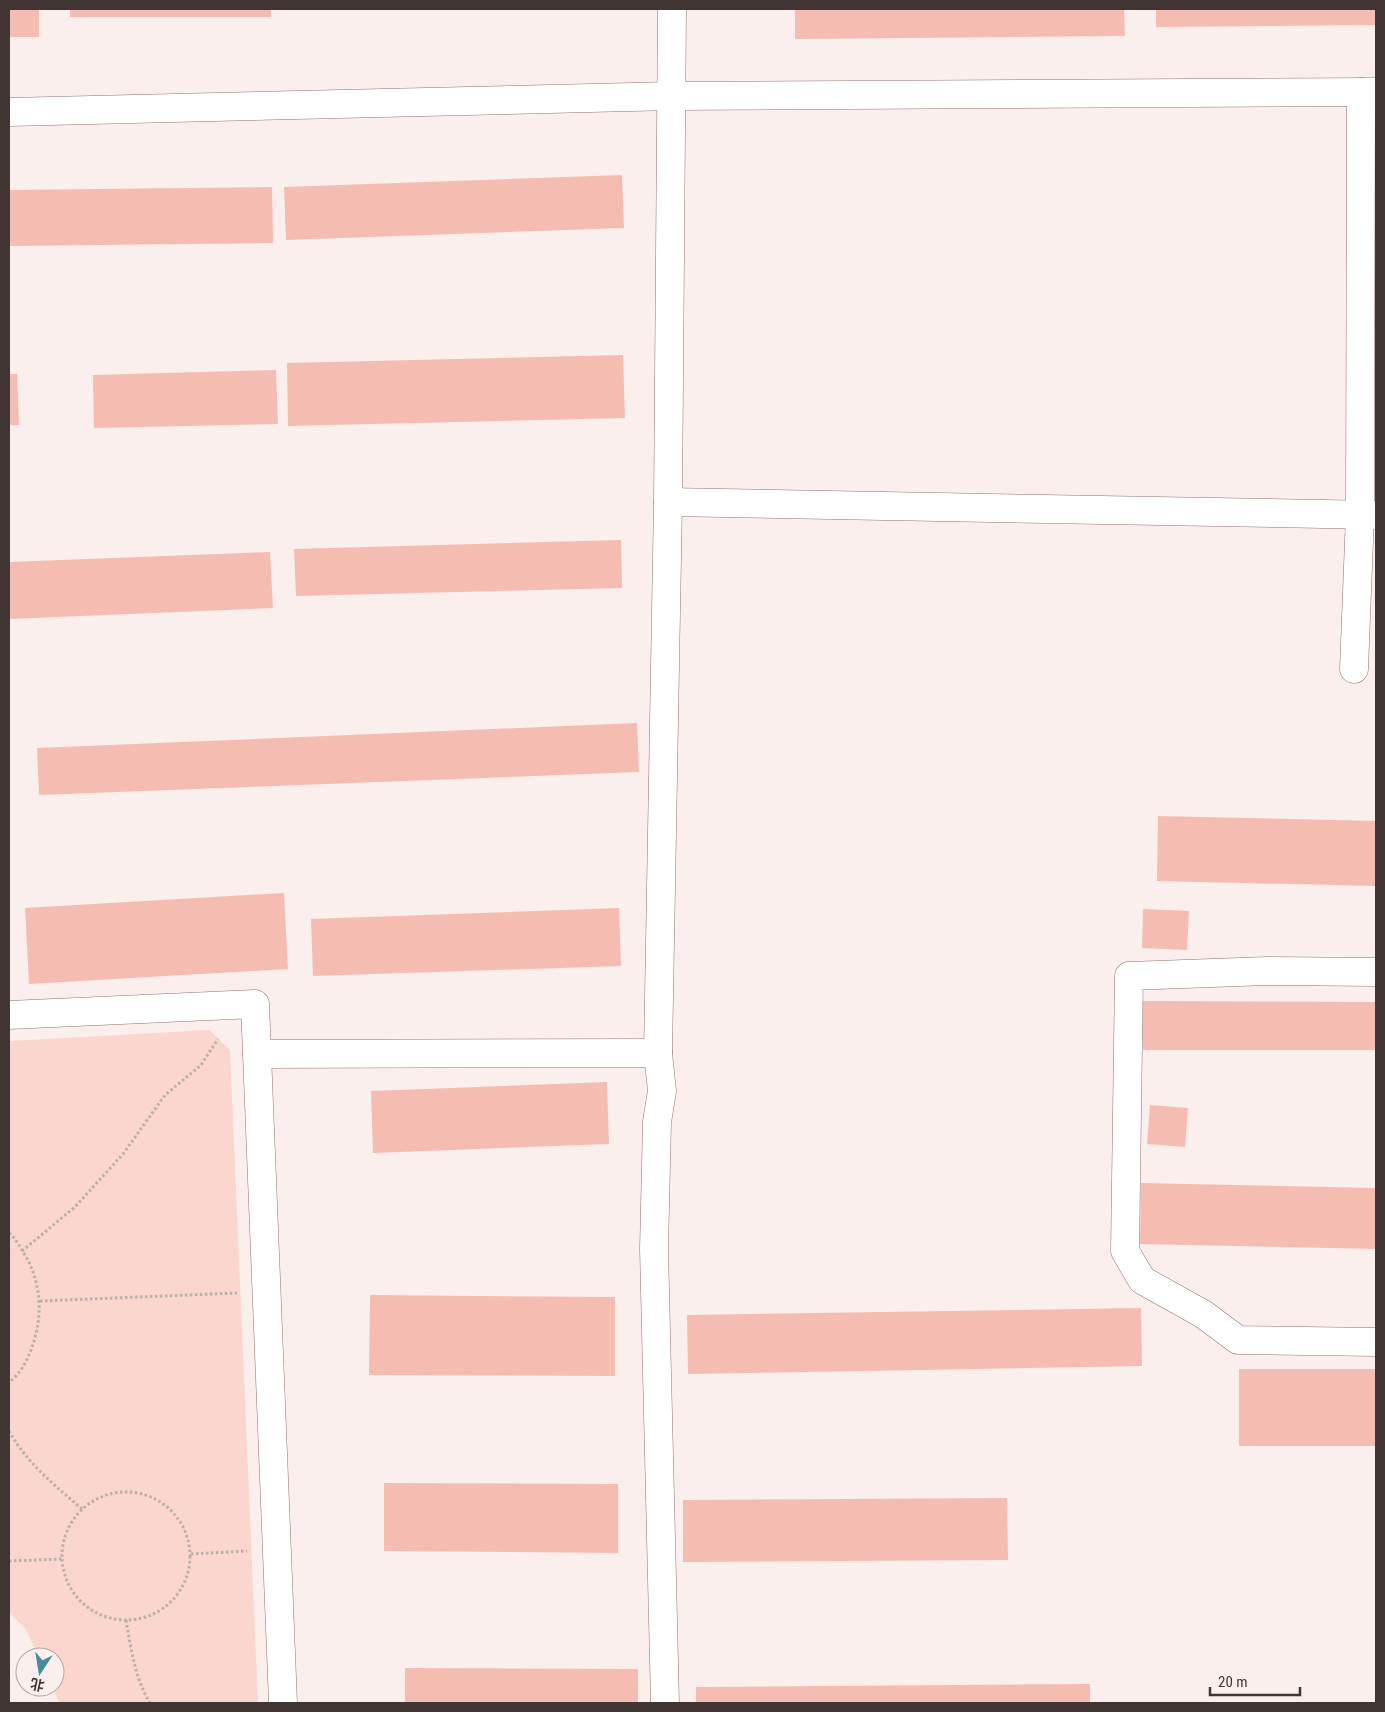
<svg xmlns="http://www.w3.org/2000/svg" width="1385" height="1712" viewBox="0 0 1385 1712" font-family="'Roboto Condensed','Noto Sans SC',sans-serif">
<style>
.green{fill:#fbd6cf}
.building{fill:#f5bcb2}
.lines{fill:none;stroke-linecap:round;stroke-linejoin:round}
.minor-casing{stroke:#8d746f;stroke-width:29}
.path{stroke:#bbafad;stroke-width:3;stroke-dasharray:2.5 2.5;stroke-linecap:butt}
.minor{stroke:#fff;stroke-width:28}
</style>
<rect width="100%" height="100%" fill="#fbefed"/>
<path class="green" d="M209,1030L230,1050L258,1703H59L53,1687H55V1657H39L25,1628L9,1613V1041Z"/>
<g class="building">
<rect x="9" y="9" width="30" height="28"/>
<rect x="70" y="9" width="201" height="8"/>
<path d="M795,9H1124L1125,36L795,39Z"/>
<path d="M1156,9H1376V25L1156,27Z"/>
<path d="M622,175L624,228L286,240L284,187Z"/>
<path d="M272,187L273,243L9,246V190Z"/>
<path d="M623,355L625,418L288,426L287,363Z"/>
<path d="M276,370L278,424L94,428L93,375Z"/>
<path d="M9,374H17L19,425H9Z"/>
<path d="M621,540L622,588L296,596L294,549Z"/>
<path d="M270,552L273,608L9,619V562Z"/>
<path d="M637,723L639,772L39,795L37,748Z"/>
<path d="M1158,816L1376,821V886L1157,881Z"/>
<path d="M284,893L288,969L29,984L25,908Z"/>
<path d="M619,908L621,966L313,976L311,919Z"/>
<path d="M1143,909L1189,911L1187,950L1142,948Z"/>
<path d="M1142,1001L1376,1002V1050H1143Z"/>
<path d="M607,1082L609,1144L373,1153L371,1091Z"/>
<path d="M1150,1105L1188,1108L1185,1147L1147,1144Z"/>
<path d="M1141,1183L1376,1188V1249L1140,1244Z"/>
<path d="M370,1295L615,1297V1376L369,1375Z"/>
<path d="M1141,1308L1142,1366L688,1374L687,1315Z"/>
<rect x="1239" y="1369" width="137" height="77"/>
<path d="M384,1483L618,1484V1553L384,1551Z"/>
<path d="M1007,1498L1008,1560L683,1562V1500Z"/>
<path d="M405,1668L638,1669V1703H405Z"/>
<path d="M1090,1684V1703H696V1687Z"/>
</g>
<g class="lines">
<g class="minor-casing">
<g id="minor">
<path d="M9,112L673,96L1376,92"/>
<path d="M668,502L1376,515"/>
<path d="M1354,669L1360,515L1361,92"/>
<path d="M1376,972L1267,971L1129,976L1125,1251L1142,1280L1203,1314L1238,1340L1376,1342"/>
<path d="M9,1015L255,1004L257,1054L658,1053"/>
<path d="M257,1054L283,1703"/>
<path d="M665,1703L654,1249L657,1122L662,1091L658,1053L668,502L672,9"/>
</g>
</g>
<g class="path">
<path d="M9,1233C16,1239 20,1247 25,1255C45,1289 43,1330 24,1365C20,1372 14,1378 9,1383"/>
<path d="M22,1251L75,1207L123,1154L165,1095L201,1065L218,1039"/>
<path d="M40,1301L237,1293"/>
<path d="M9,1431C27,1463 54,1485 82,1509"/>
<circle cx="126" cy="1556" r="64"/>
<path d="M191,1554L247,1551"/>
<path d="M9,1561L62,1559"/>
<path d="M126,1620C131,1649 135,1678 150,1703"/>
</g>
<use href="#minor" class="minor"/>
</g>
<rect width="1385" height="1712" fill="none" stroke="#403533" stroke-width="20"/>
<g transform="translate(40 1672) rotate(192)"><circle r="24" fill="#fbefed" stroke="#b0a5a3"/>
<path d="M0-4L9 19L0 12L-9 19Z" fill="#478c98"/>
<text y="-8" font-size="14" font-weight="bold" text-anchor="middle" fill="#403533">北</text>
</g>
<path d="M1210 1687v8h90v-8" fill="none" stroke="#403533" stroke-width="2.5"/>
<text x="1218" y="1687" font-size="15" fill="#403533" stroke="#fbefed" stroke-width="4" paint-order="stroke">20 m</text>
</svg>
